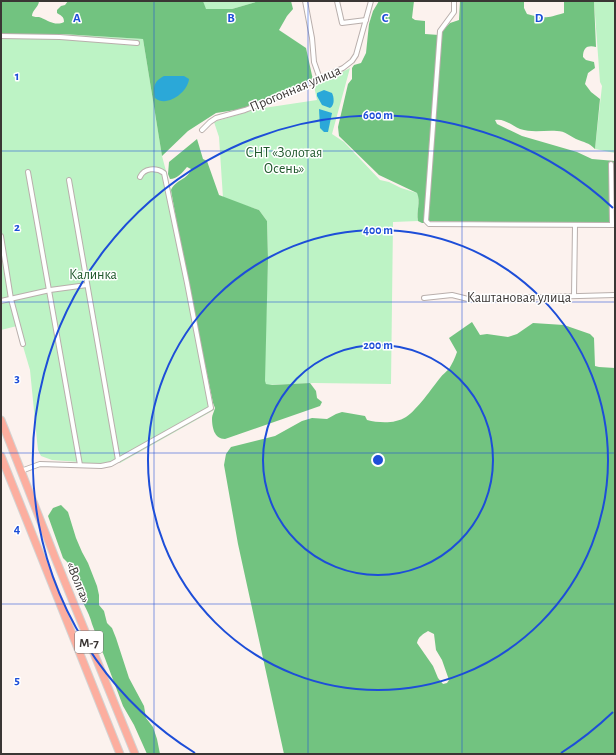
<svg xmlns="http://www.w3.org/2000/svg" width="616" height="755" viewBox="0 0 616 755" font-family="'Alegreya Sans',sans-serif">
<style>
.green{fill:#bdf3c5}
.forest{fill:#72c380;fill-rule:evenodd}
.water{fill:#2ba8d8}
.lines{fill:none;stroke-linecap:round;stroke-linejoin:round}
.street-casing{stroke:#b9afac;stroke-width:6}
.highway-casing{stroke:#d4d3d2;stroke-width:9}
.street{stroke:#fff;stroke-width:4}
.highway{stroke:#fcae9f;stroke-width:7}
.grid{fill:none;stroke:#1d4ed8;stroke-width:1;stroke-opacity:0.55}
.ring{fill:none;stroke:#1d4ed8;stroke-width:2}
.labels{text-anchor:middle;stroke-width:3;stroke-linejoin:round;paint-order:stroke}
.shield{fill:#fff;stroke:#757271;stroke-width:1}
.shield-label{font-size:13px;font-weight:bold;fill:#3a3634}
.street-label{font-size:14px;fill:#3a3634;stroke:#fff}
.park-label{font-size:14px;fill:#1f582c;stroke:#fff}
.grid-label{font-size:13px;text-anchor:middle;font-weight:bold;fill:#1d4ed8;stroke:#fff;stroke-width:3;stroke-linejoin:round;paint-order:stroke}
.centre{fill:#1d4ed8;stroke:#fff;stroke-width:2}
.ring-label{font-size:12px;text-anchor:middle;font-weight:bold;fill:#1d4ed8;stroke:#fff;stroke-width:3;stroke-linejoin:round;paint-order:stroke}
</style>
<rect width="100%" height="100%" fill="#fcf2ee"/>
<g class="green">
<path d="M203,1H259L232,9H205Z"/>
<path d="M594,1H615V153L595,149L602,86L600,82Z"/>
<path d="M1,34H62L143,39L162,156L171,190L214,410L120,463L118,460L111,464L80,465L79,462L52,460L41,456L38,450L37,441L30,370L17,326L1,330Z"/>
<path d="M350,68L332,134L344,142L380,180L389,182L401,188L417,193C421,202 416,211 418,221L393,222L391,384L314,383L268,385L266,384L264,381L268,259L267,221L259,210L223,198L219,137L214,122L257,109L317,100L314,86Z"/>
</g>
<g class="forest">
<path d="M1,1H39C39,7 32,10 32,16C34,17 37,17 39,17C46,19 55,27 64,22C64,16 61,16 57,13V10L61,6L65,5L68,1H203L206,9H232L259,1H291L293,9L287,16L279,30L306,48L313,80L242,109L216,113L188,131L162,156L143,39L62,34H1Z"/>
<path d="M379,1H414L412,18L415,20L425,21V34L439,35L425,223H422L418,221C416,211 421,202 417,193L379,175L339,136L338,127L348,84L352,79V68L354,65L361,63L366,53L369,24L373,11Z"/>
<path d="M460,1H524V8L527,14C545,19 547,18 564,13V1H594L596,47C588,45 583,47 583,57L586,60L594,62L595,68L588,73L585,84L591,92L600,99L595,149C588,142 585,143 576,139C570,136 565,131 557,131C545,130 532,133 520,129C511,125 504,118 495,120L497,124L522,136L577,152L592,159L615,161V224L427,221L441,32L450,23L459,20Z"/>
<path d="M197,139L203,159L207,161L219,195L259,210L267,221L268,259L265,381L266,384L272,385L310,383L316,391L317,398L322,402L320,406L225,439C214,439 212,427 212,418C212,415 214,412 215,408L213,403L182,252L171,190C175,180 189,179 191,169L187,167C182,173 177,179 170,179L168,174L169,162Z"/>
<path d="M472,322L480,335L487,334L508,337L517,334L533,323L564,325L590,334L594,338L595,366L599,367L615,368V754H284L238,544L224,465L226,454L231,447L275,436L302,421L312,418L327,419L336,414L342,412L365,416L367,420C379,423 395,424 406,417C417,410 432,388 440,378C443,374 446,372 449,369C452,364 455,358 457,352L449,338ZM428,631L434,634L436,650L442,660L449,680L447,683L443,684L438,678L433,666L417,643C418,637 423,634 428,631Z"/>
<path d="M61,505L68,512L76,538L82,552L88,563L97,586L99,595V605L104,611L107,623L112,628L116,638L129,678L144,706L146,718L153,727L157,739L160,754H147L134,725L123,706L92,624C89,611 80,600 77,586C75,581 78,574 77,568L71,566L63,558L48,516L53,508Z"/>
</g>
<g class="water">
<path d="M164,76H184L189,79C188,92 167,108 155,98C154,86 153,82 164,76Z"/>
<path d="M324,90L332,93C334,97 335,105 330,108L322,105L317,96V93Z"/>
<path d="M319,109L332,113L328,132H324L320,128Z"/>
</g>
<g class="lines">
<g class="street-casing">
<g id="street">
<path d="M305,1L312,38L314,62L320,79"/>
<path d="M337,1L342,23L366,20"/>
<path d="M454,1V12L440,31L426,221L429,224L615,225"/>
<path d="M1,36L60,37L137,43"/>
<path d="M202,130L210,122L216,118L245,110L276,98L343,68L352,61L356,55L371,1"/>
<path d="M611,164L612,225"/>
<path d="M28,172L80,465"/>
<path d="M69,180L118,460"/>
<path d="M1,236L11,299L23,344"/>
<path d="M574,296L575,225"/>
<path d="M424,298L452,295L468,299L615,295"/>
<path d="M1,301L50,290L87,285"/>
<path d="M21,471L40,464L101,466L111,464L211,408L187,283L164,173C156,167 144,168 140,177"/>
</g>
</g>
<g class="highway-casing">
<g id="highway">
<path d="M1,420L56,560L135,754"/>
<path d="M1,456L120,754"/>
</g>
</g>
<use href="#street" class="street"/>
<use href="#highway" class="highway"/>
</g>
<path class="grid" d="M154,1V754M308,1V754M462,1V754M1,151H615M1,302H615M1,453H615M1,604H615"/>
<g class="ring">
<circle cx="378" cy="460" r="115"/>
<circle cx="378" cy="460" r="230"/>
<path d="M613 712A345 345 0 0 1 561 753M195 753A345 345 0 1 1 613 208"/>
</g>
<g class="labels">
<rect class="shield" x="75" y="631" width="28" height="22" rx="3"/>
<g class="shield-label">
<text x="89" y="647">М-7</text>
</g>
<g class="street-label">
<text transform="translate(295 88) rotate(-23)" y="5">Прогонная улица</text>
<text x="519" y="302">Каштановая улица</text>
<text transform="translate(79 582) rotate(68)" y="5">«Волга»</text>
</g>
<g class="park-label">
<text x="284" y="157">СНТ «Золотая<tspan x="284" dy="16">Осень»</tspan></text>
<text x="93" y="279">Калинка</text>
</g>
</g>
<g class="grid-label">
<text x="77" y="22">A</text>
<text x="231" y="22">B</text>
<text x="385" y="22">C</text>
<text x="539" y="22">D</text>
<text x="17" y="80">1</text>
<text x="17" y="231">2</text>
<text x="17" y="382">3</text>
<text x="17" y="533">4</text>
<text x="17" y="684">5</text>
</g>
<circle cx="378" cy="460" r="6" class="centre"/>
<g class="ring-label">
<text x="378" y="119">600 m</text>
<text x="378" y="234">400 m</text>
<text x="378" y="349">200 m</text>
</g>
<rect width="616" height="755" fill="none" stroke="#3a3634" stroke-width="4"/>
</svg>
